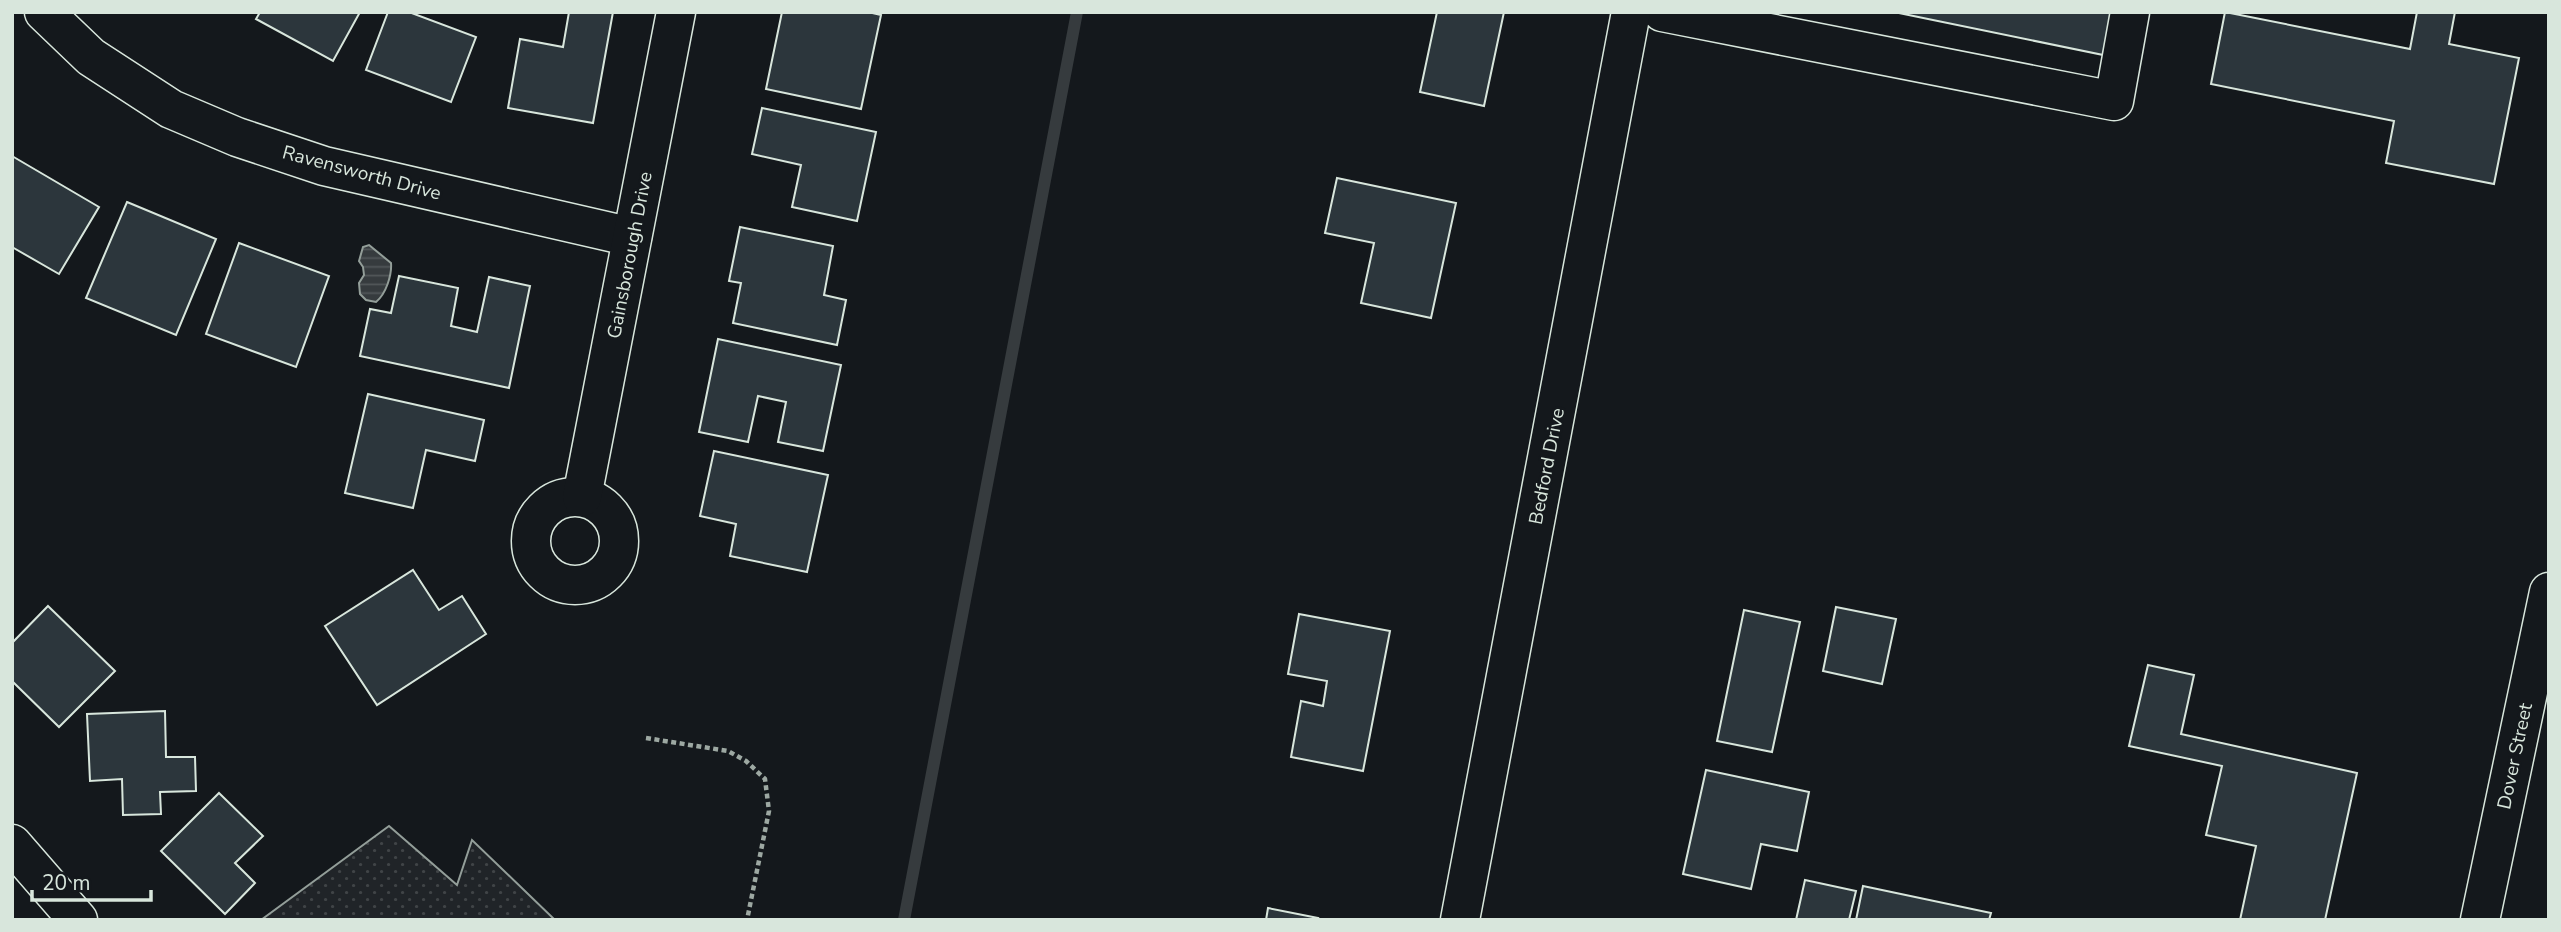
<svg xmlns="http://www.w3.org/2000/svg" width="2561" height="932" viewBox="0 0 2561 932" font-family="'Nunito Sans',sans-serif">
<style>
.park{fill:url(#park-dots);stroke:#939e99;stroke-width:2}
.water{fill:url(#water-rules);stroke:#939e99;stroke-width:2}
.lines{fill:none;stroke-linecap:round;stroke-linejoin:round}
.stream{stroke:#363b3e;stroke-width:12}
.building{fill:#2c363c;stroke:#d8e6dc;stroke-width:2}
.minor-casing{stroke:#d8e6dc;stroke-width:41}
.path{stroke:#9da8a2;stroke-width:4.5;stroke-dasharray:5 3.5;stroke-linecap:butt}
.minor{stroke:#14181c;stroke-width:38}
.labels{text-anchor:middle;stroke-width:5;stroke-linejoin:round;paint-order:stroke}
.street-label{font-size:19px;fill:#d8e6dc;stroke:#14181c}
</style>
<defs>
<pattern id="park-dots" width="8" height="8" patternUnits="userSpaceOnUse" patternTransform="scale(1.75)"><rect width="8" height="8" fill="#202428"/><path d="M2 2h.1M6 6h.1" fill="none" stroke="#404447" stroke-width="1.8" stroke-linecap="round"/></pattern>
<pattern id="water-rules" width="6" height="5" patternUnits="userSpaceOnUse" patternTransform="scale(1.75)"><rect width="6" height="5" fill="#363b3e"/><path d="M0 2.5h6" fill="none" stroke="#525759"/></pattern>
</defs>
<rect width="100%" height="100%" fill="#14181c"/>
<path class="park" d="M389,826L457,885L472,840L555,920H261Z"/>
<path class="water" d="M369,245L391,263C392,275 386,294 376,302L366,300L360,294L359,283L364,275L363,267L359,261L363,247Z"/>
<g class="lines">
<path class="stream" d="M904,920L1077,12"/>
</g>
<g class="building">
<path d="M260,12H360L333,61L256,19Z"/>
<path d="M388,12H409L476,37L451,102L366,70Z"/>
<path d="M569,12H613L593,123L508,108L520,39L563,47Z"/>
<path d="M782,12H868L881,15L861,109L766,89Z"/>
<path d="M1437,12H1504L1484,106L1420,92Z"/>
<path d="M1894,12H2122L2113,57Z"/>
<path d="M2225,12L2410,49L2417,12H2455L2449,44L2519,58L2494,184L2386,163L2394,121L2211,84Z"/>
<path d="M762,108L876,132L857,221L792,207L801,165L752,154Z"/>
<path d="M12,156L99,207L59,274L12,247Z"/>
<path d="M1337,178L1456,203L1431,318L1361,303L1374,243L1325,233Z"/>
<path d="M127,202L216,239L176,335L86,298Z"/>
<path d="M740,227L833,246L824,295L846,300L837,345L733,323L741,283L729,281Z"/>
<path d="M239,243L329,276L296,367L206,334Z"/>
<path d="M399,276L458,288L451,326L477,332L489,277L530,286L509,388L360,356L370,309L391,313Z"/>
<path d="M718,339L841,365L823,451L778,442L786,402L758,396L748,442L699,432Z"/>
<path d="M368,394L484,420L475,461L426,450L413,508L345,493Z"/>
<path d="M714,451L828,475L807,572L730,556L736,524L700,516Z"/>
<path d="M413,570L439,610L462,596L486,634L377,705L325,626Z"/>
<path d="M48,606L115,671L59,727L12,681V643Z"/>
<path d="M1836,607L1896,619L1882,684L1823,671Z"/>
<path d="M1744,610L1800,622L1772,752L1717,741Z"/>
<path d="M1299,614L1390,631L1363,771L1291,757L1301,701L1323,706L1327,681L1288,674Z"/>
<path d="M2148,665L2194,675L2181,734L2357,773L2325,920H2240L2256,846L2206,835L2222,766L2129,746Z"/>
<path d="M165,711L166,757H195L196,791L160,792L161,814L123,815L122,779L90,781L87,714Z"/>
<path d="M1706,770L1809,792L1797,851L1761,844L1751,889L1683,874Z"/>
<path d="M219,793L263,836L235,863L255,883L225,914L161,851Z"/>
<path d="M1805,880L1856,891L1849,920H1796Z"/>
<path d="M1863,886L1991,913L1989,920H1856Z"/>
<path d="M1268,908L1318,918L1317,920H1266Z"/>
</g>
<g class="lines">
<g class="minor-casing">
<g id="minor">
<path d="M44,12L91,57L171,109L237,137L324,166L632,237"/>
<path d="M1662,12L2114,101L2130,12"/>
<circle cx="575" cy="541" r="44"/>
<path d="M582,497L676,12"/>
<path d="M12,844L78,920"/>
<path d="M1460,920L1631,12"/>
<path d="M2480,920L2549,592"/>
</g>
</g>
<path class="path" d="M646,738L728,751L746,761L765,779L769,811L747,920"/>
<use href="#minor" class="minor"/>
</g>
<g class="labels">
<g class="street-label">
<text transform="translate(362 172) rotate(15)" y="7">Ravensworth Drive</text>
<text transform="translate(629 255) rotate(-79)" y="7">Gainsborough Drive</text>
<text transform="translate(1546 466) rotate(-79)" y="7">Bedford Drive</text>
<text transform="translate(2514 756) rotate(-78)" y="7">Dover Street</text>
</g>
</g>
<rect width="2561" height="932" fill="none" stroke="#d8e6dc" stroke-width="28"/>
<path d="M32 890v10h119v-10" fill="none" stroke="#d8e6dc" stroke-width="3.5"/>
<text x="42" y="890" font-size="21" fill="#d8e6dc" stroke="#14181c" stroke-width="5" paint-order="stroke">20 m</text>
</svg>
